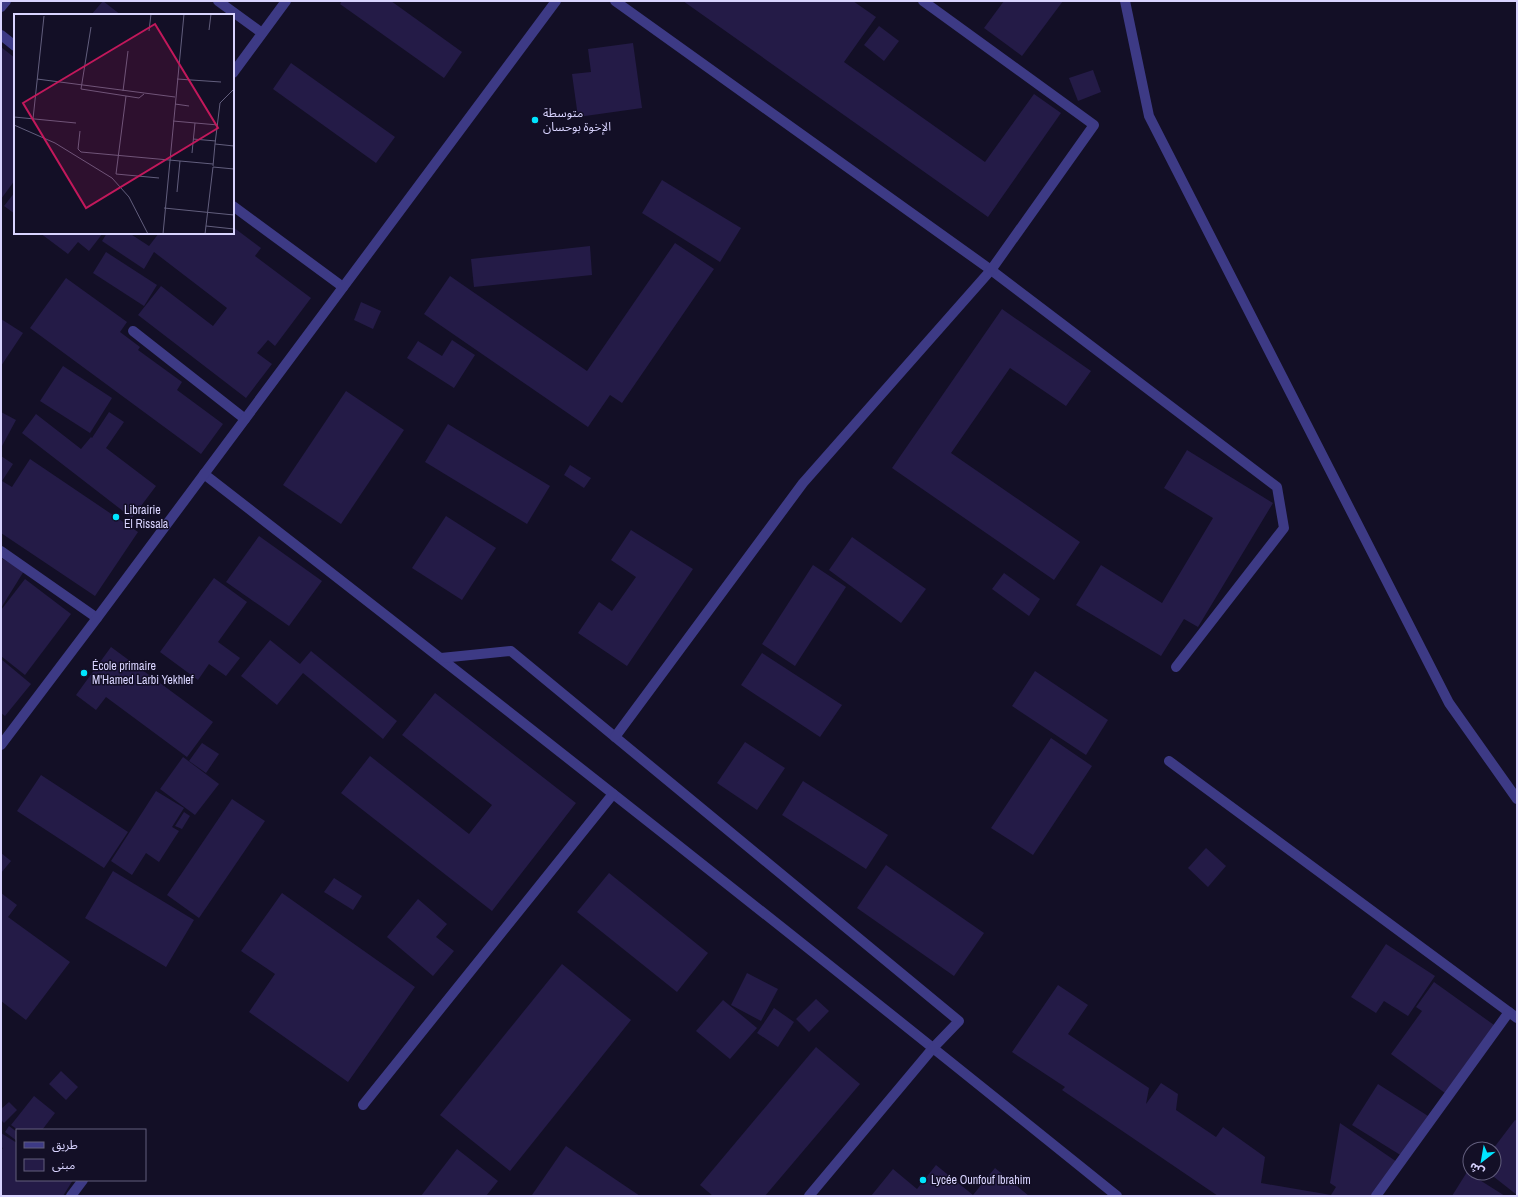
<svg xmlns="http://www.w3.org/2000/svg" width="1518" height="1197" viewBox="0 0 1518 1197" font-family="'Archivo Narrow','Noto Sans Arabic',sans-serif">
<style>
.building{fill:#241b47}
.lines{fill:none;stroke-linecap:round;stroke-linejoin:round}
.minor{stroke:#3d3a85;stroke-width:10}
.poi-dot{fill:#00e5ff;stroke:#130f26;stroke-width:1.5}
.labels{text-anchor:middle;stroke-width:3;stroke-linejoin:round;paint-order:stroke}
.poi-label{font-size:12px;fill:#d9d4ff;stroke:#130f26;text-anchor:start}
.inset-road{fill:none;stroke:#625e7d;stroke-width:1}
.view{fill:#c2185b;fill-opacity:0.15;stroke:#c2185b;stroke-width:2}
.inset-edge{fill:none;stroke:#d9d4ff;stroke-width:2}
</style>
<rect width="100%" height="100%" fill="#130f26"/>
<g class="building">
<path d="M103,1L121,15H91Z"/>
<path d="M342,1H391L462,52L444,78L340,4Z"/>
<path d="M683,1H853L876,17L844,62L985,162L1034,94L1061,113L988,217Z"/>
<path d="M1004,1H1063L1022,56L984,28Z"/>
<path d="M879,26L899,41L884,61L864,45Z"/>
<path d="M633,43L642,108L578,117L572,74L591,72L588,49Z"/>
<path d="M1,47L15,58V180L1,199Z"/>
<path d="M291,63L395,137L376,163L273,89Z"/>
<path d="M1093,70L1101,92L1078,101L1069,78Z"/>
<path d="M662,180L741,228L720,262L642,213Z"/>
<path d="M15,192V214L4,206Z"/>
<path d="M233,227L261,248L255,256L311,298L275,346L268,340L257,353L272,364L246,398L138,315L161,286L213,326L227,308L154,252L144,269L102,241L107,233H129L149,246L159,233H233Z"/>
<path d="M40,233H103L89,251L78,242L68,254Z"/>
<path d="M675,243L714,269L622,403L610,395L588,427L424,314L450,276L587,371Z"/>
<path d="M590,246L592,275L474,287L471,259Z"/>
<path d="M106,252L157,285L144,306L93,273Z"/>
<path d="M66,278L127,322L120,332L140,347L138,350L182,382L177,390L223,424L201,454L30,328Z"/>
<path d="M361,302L381,311L373,329L354,320Z"/>
<path d="M1002,309L1091,371L1066,406L1010,368L951,453L1080,542L1054,580L892,468Z"/>
<path d="M1,319L23,333L1,366Z"/>
<path d="M452,340L475,355L454,388L407,358L418,341L442,356Z"/>
<path d="M63,366L112,398L90,433L40,401Z"/>
<path d="M346,391L404,430L341,524L283,485Z"/>
<path d="M1,412L16,420L1,448Z"/>
<path d="M109,412L124,422L106,448L156,486L132,518L22,433L36,414L81,449L91,437L92,438Z"/>
<path d="M448,424L550,486L527,524L425,462Z"/>
<path d="M1187,450L1273,503L1198,627L1184,619L1161,656L1076,605L1101,565L1162,603L1213,518L1164,488Z"/>
<path d="M1,456L13,464L2,481L12,487L30,459L138,532L95,596L1,533Z"/>
<path d="M570,465L591,478L584,488L564,475Z"/>
<path d="M446,516L496,548L462,600L412,568Z"/>
<path d="M631,530L693,569L627,666L578,633L599,602L612,611L636,577L611,560Z"/>
<path d="M259,536L322,581L289,626L226,582Z"/>
<path d="M852,537L926,589L901,623L829,570Z"/>
<path d="M1,558L24,571L1,608Z"/>
<path d="M813,565L846,587L795,666L762,644Z"/>
<path d="M1004,573L1040,599L1029,616L992,589Z"/>
<path d="M214,578L247,602L218,642L240,658L226,676L209,664L198,680L160,652Z"/>
<path d="M25,579L71,614L25,675L1,656V610Z"/>
<path d="M270,640L300,664L311,651L397,721L383,739L303,673L277,705L241,676Z"/>
<path d="M111,647L213,722L187,757L106,697L96,710L76,695Z"/>
<path d="M762,653L842,705L820,737L741,685Z"/>
<path d="M1,659L31,684L5,716L1,713Z"/>
<path d="M1035,671L1108,720L1086,755L1012,706Z"/>
<path d="M435,693L576,803L492,911L341,793L370,756L469,834L492,805L402,735Z"/>
<path d="M1051,738L1092,766L1033,855L991,828Z"/>
<path d="M745,742L785,768L757,810L717,783Z"/>
<path d="M202,743L219,754L206,773L189,761Z"/>
<path d="M183,757L219,784L195,815L160,789Z"/>
<path d="M41,775L128,832L104,868L17,811Z"/>
<path d="M803,781L888,835L866,869L782,815Z"/>
<path d="M156,791L184,808L172,827L179,831L159,862L146,853L132,875L111,861Z"/>
<path d="M232,799L265,821L199,918L167,895Z"/>
<path d="M184,812L190,816L182,829L175,826Z"/>
<path d="M1206,848L1226,866L1208,887L1188,868Z"/>
<path d="M1,853L11,861L1,873Z"/>
<path d="M886,865L984,933L954,976L857,908Z"/>
<path d="M113,871L194,920L166,967L85,918Z"/>
<path d="M609,873L708,953L677,992L577,912Z"/>
<path d="M334,878L362,896L353,910L324,892Z"/>
<path d="M1,893L17,905L8,917L70,962L26,1020L1,1001Z"/>
<path d="M282,893L415,987L348,1082L249,1012L275,974L241,951Z"/>
<path d="M418,899L447,924L436,937L454,951L433,976L387,937Z"/>
<path d="M1386,944L1435,976L1408,1016L1384,1001L1376,1013L1351,997Z"/>
<path d="M562,964L631,1020L510,1171L440,1115Z"/>
<path d="M747,973L778,989L761,1021L731,1005Z"/>
<path d="M1434,982L1494,1025L1445,1093L1391,1054L1422,1011L1416,1007Z"/>
<path d="M1058,985L1088,1005L1068,1034L1149,1088L1146,1104L1161,1083L1178,1094L1176,1110L1216,1137L1223,1127L1265,1157L1261,1183L1331,1195L1336,1187L1330,1183L1340,1123L1397,1162L1374,1196H1218L1062,1090L1065,1087L1012,1052Z"/>
<path d="M816,999L829,1011L809,1032L796,1019Z"/>
<path d="M723,1000L757,1028L730,1059L696,1031Z"/>
<path d="M774,1008L794,1022L778,1047L757,1033Z"/>
<path d="M816,1047L860,1084L765,1196H713L700,1185Z"/>
<path d="M61,1071L78,1087L66,1100L49,1084Z"/>
<path d="M1378,1084L1428,1116L1402,1156L1352,1125Z"/>
<path d="M34,1096L55,1113L42,1130H18L11,1125Z"/>
<path d="M9,1102L17,1110L4,1123L1,1120V1109Z"/>
<path d="M1515,1120L1517,1121V1195L1489,1173H1494V1149H1493Z"/>
<path d="M9,1126L17,1132V1141L5,1132Z"/>
<path d="M1,1133L17,1143V1180H73L63,1196H1V1151L3,1148L1,1147Z"/>
<path d="M566,1146L640,1196H534L532,1195Z"/>
<path d="M457,1149L498,1181L486,1196H421Z"/>
<path d="M936,1165L973,1195L995,1168L1029,1196H871L893,1169L917,1189Z"/>
<path d="M1467,1172L1505,1196H1452Z"/>
</g>
<g class="lines">
<g class="minor">
<path d="M218,1L262,33"/>
<path d="M615,1L991,270L1277,487L1284,528L1176,667"/>
<path d="M1125,1L1149,116L1449,703L1517,799"/>
<path d="M1,7L6,1"/>
<path d="M1,35L15,46"/>
<path d="M233,73L286,1"/>
<path d="M233,206L343,287"/>
<path d="M133,331L245,419"/>
<path d="M204,474C511,712 815,952 1117,1196"/>
<path d="M1,551L97,618"/>
<path d="M441,658L511,651L959,1021L933,1048L809,1196"/>
<path d="M615,737L803,483L991,270L1094,125L923,1"/>
<path d="M1,745L97,618L556,1"/>
<path d="M1169,761L1517,1018"/>
<path d="M363,1105L613,794"/>
<path d="M71,1196L83,1180"/>
<path d="M1376,1196L1509,1012"/>
</g>
</g>
<g class="poi-dot">
<circle cx="535" cy="120" r="4"/>
<circle cx="116" cy="517" r="4"/>
<circle cx="84" cy="673" r="4"/>
<circle cx="923" cy="1180" r="4"/>
</g>
<g class="labels">
<g class="poi-label">
<text x="543" y="117">متوسطة<tspan x="543" dy="14">الإخوة بوحسان</tspan></text>
<text x="124" y="514">Librairie<tspan x="124" dy="14">El Rissala</tspan></text>
<text x="92" y="670">École primaire<tspan x="92" dy="14">M'Hamed Larbi Yekhlef</tspan></text>
<text x="931" y="1184">Lycée Ounfouf Ibrahim</text>
</g>
</g>
<g transform="translate(14 14)">
<rect width="220" height="220" fill="#130f26"/>
<path class="inset-road" d="M77,13L67,75L125,84L130,80M195,16L197,0M135,17L137,0M23,65L161,83M163,65L207,68M109,77L114,37M112,82L102,160L145,164M161,90L175,92M0,103L62,109M19,105L30,2M159,107L204,111M0,111L41,129L98,164L115,183L134,220M66,117L64,135L67,138L199,150M179,125L202,127M201,130L206,89L220,75M178,139L181,109M199,152L201,130L220,132M163,178L166,147M150,194L220,201M192,212L220,215M149,220L170,0M191,220L199,153L220,155"/>
<path class="view" d="M141,10L204,114L72,194L9,89Z"/>
<rect width="220" height="220" class="inset-edge"/>
</g>
<rect width="1518" height="1197" fill="none" stroke="#d9d4ff" stroke-width="4"/>
<rect x="16" y="1129" width="130" height="52" fill="#130f26" stroke="#625e7d"/>
<rect x="24" y="1142" width="20" height="6" fill="#3d3a85" stroke="#625e7d"/>
<text x="52" y="1149" font-size="12" fill="#d9d4ff">طريق</text>
<rect x="24" y="1159" width="20" height="12" fill="#241b47" stroke="#625e7d"/>
<text x="52" y="1169" font-size="12" fill="#d9d4ff">مبنى</text>
<g transform="translate(1482 1161) rotate(211)"><circle r="19" fill="#130f26" stroke="#625e7d"/>
<path d="M0-3L7 15L0 10L-7 15Z" fill="#00e5ff"/>
<text y="-6" font-size="11" font-weight="bold" text-anchor="middle" fill="#d9d4ff">ش</text>
</g>
</svg>
